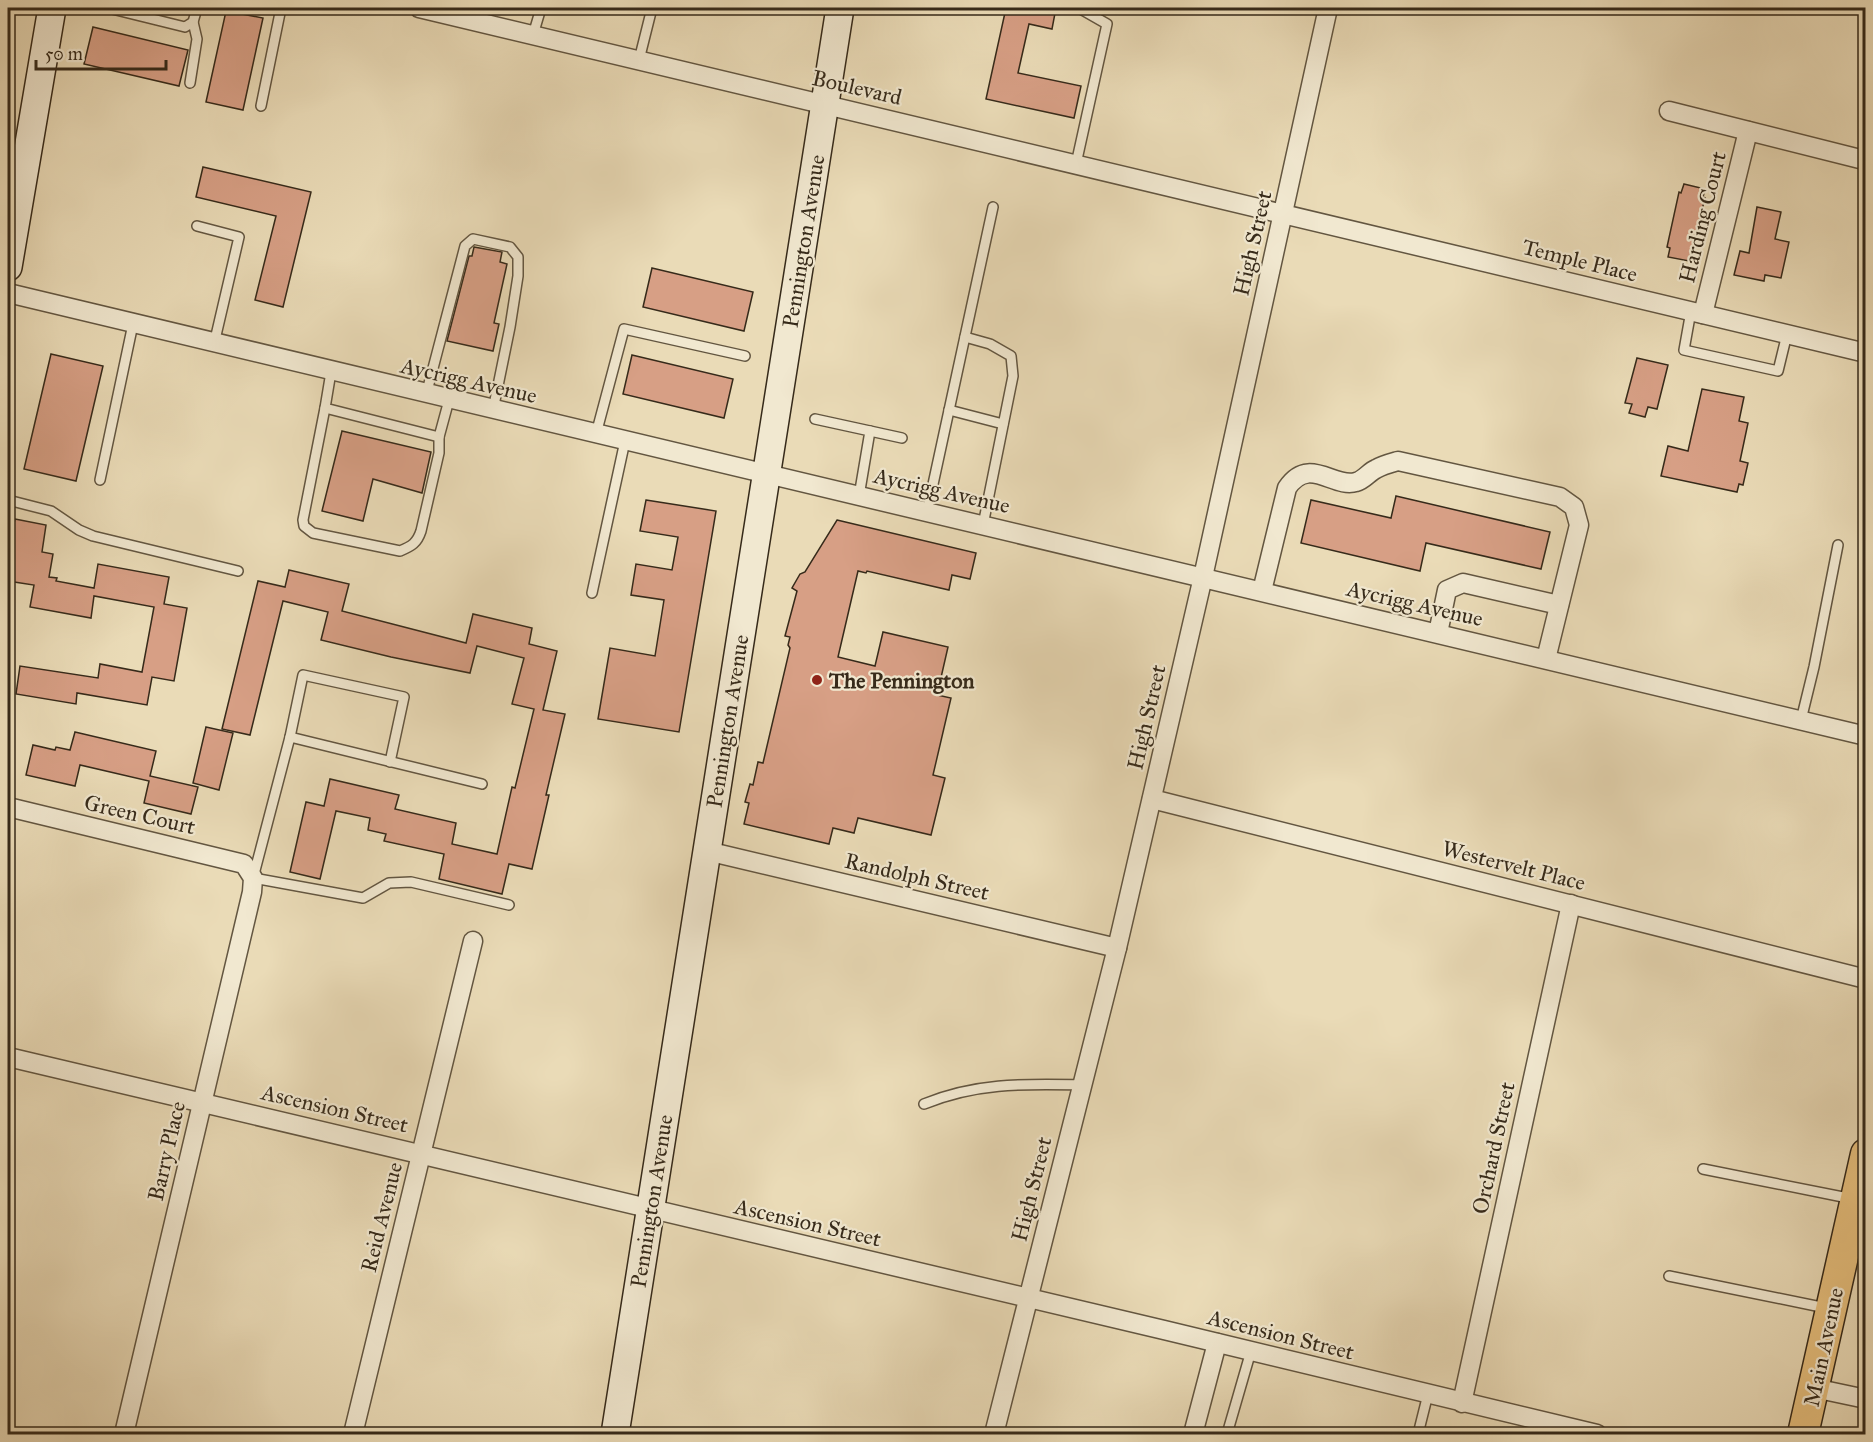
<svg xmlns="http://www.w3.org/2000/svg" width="1873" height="1442" viewBox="0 0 1873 1442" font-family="'IM FELL Great Primer',serif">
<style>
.building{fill:#d79f85;stroke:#362a1a;stroke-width:1.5}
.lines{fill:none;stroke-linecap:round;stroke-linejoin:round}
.lane-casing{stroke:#635641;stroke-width:12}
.street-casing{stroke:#635641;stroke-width:21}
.secondary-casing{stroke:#362a1a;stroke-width:30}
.primary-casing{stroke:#362a1a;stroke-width:33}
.lane{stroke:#f1e8d0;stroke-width:9}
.street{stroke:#f1e8d0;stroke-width:18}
.secondary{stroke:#f1e8d0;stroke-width:27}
.primary{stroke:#e5be7c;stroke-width:30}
.poi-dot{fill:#8f2418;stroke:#f1e8d0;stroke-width:2}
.labels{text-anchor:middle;stroke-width:4.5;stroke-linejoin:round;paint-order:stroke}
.street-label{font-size:22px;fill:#362a1a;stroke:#f1e8d0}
.poi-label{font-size:22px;font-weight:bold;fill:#362a1a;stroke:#f1e8d0;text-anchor:start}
</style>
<rect width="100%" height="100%" fill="#eadbb7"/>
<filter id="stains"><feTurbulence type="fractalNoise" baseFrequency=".00333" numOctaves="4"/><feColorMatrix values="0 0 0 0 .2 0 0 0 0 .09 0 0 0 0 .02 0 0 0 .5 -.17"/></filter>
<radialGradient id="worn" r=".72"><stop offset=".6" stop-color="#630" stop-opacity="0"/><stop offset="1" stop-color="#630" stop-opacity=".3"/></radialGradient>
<g class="building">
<path d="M1006,8H1056L1052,29L1029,24L1018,73L1081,86L1074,118L986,99Z"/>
<path d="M226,11L263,18L243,110L206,102Z"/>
<path d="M93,27L188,50L179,86L84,64Z"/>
<path d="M203,167L311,192L283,307L255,300L276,216L196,197Z"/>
<path d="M1684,184L1705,189L1703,197L1705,198L1689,261L1668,257L1670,248L1667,247L1679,192L1681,193Z"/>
<path d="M1757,207L1781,212L1775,239L1789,242L1781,278L1765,275L1764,281L1734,275L1740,251L1749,253Z"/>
<path d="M474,247L502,252L500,262L507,264L494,323L499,324L493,351L447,341L469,256H472Z"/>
<path d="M652,268L753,292L744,331L643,307Z"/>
<path d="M51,354L103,366L76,481L24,469Z"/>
<path d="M632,355L733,379L724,418L623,394Z"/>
<path d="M1637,358L1668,365L1657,409L1648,407L1645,417L1629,413L1632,404L1625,403Z"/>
<path d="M1702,389L1744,397L1739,421L1748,423L1740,461L1748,463L1743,485L1739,484L1737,492L1661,476L1668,446L1688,451Z"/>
<path d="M342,431L431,452L422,493L373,479L363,521L322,511Z"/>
<path d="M1396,496L1550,532L1541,569L1426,543L1420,571L1301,543L1311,500L1391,518Z"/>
<path d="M646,500L716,511L679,732L598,719L610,648L655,656L664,600L631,595L636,564L672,570L678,537L640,531Z"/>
<path d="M15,519L46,525L42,552L53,554L49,577L57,578L56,581L94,588L98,564L169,577L164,604L187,608L174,681L152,677L147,705L77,693L76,704L16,694L20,666L98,678L100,664L142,672L154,607L94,596L91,618L30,607L34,585L8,581V549Z"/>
<path d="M837,520L976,553L970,579L952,575L949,590L867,571L866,573L858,571L838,657L875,666L883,632L948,647L937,695L951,698L933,775L945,778L931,835L858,818L854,833L833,828L829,844L744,824L749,803L745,802L750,784L753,785L758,762L763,763L790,648L788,645L790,637L785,636L797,591L792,588L800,574L805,572Z"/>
<path d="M289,570L349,584L342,611L466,643L473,614L532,628L529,644L557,651L543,710L565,714L546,795H549L532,869L509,864L502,894L439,879L444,854L384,841L386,834L368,830L370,818L336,811L320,879L290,872L306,802L324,806L330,779L399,795L395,809L456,823L452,844L497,854L512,787L515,788L534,709L512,704L524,658L477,646L470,673L391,657L321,640L328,612L283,601L250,735L222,729L258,581L285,587Z"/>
<path d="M206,727L233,733L219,790L193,783Z"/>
<path d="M75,732L156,751L150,776L198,787L191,814L144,803L149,781L80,765L75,786L26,775L33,745L55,750L56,747L70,750Z"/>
</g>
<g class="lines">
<g class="lane-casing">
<g id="lane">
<path d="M108,8L185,27L193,22L197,8"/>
<path d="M533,35L541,8"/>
<path d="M639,60L652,8"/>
<path d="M190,83L197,39L193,22"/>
<path d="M261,106L281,8"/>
<path d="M1076,164L1107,24L1079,8"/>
<path d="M197,226L239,237L214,344"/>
<path d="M1691,311L1684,350L1778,371L1787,334"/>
<path d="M965,337L990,344L1011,356L1013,376L983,525"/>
<path d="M331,372L325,408L439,437L449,400"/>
<path d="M426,395L465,246L473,239L510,247L518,257V276L510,327L493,410"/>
<path d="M325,408L303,520L304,526L313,533L400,551C412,546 417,543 421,531L439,453V437"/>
<path d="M949,410L1003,424"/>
<path d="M815,419L870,431L859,496"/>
<path d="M870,431L902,438"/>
<path d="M596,434L624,329L745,356"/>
<path d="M100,480L133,324"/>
<path d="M8,500L51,511L79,530L93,536L238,571"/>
<path d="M927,512L993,207"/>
<path d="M592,593L625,441"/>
<path d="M1801,720L1814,667L1838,545"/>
<path d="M290,737L303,675L404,697L390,762"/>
<path d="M482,784L290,737L253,878L363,898L389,883L411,882L509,905"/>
<path d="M924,1104C977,1082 1026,1084 1082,1085"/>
<path d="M1703,1169L1853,1199"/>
<path d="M1669,1276L1826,1308"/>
<path d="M1227,1434L1251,1351"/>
<path d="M1418,1434L1428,1394"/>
</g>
</g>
<g class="street-casing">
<g id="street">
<path d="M419,8L1866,353"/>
<path d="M1669,111L1864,160"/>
<path d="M8,293C626,443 1246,588 1866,736"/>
<path d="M1703,314L1748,131"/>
<path d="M1262,591L1287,488C1309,455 1334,489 1356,482C1364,480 1369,472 1376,469C1383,465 1391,463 1398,461L1560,497L1574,507L1579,525L1546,659"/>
<path d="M1438,633L1447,590L1463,583L1559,605"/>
<path d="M1152,799L1866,979"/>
<path d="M8,807L244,864L253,878L252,892L124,1434"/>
<path d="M707,851L1117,948"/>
<path d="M8,1057L1164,1330L1597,1434"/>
<path d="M1814,1388L1866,1399"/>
<path d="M1462,1403L1571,904"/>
<path d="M353,1434L473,941"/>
<path d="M994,1434L1117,948L1203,577L1328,8"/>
<path d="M1193,1434L1217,1343"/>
</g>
</g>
<g class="secondary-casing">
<g id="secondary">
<path d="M8,267L52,8"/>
<path d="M615,1434L840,8"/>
</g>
</g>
<g class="primary-casing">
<path id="primary" d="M1803,1434L1866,1154"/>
</g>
<use href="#lane" class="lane"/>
<use href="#street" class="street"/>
<use href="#secondary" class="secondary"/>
<use href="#primary" class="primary"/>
</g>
<circle class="poi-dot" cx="817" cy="680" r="6"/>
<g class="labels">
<g class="street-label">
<text transform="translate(857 87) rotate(13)" y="8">Boulevard</text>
<text transform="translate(1702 217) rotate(-76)" y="8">Harding Court</text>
<text transform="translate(803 241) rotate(-81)" y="8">Pennington Avenue</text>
<text transform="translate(1252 243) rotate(-77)" y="8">High Street</text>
<text transform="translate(1580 260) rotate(14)" y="8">Temple Place</text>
<text transform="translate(469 380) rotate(13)" y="8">Aycrigg Avenue</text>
<text transform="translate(942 490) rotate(13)" y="8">Aycrigg Avenue</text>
<text transform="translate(1415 603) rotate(13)" y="8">Aycrigg Avenue</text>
<text transform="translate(1146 717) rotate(-77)" y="8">High Street</text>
<text transform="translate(727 721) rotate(-81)" y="8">Pennington Avenue</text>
<text transform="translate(140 814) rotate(13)" y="8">Green Court</text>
<text transform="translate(1514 865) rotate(14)" y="8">Westervelt Place</text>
<text transform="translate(917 876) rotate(13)" y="8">Randolph Street</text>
<text transform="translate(335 1108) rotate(13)" y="8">Ascension Street</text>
<text transform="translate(1493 1148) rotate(-78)" y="8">Orchard Street</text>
<text transform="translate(166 1151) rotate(-77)" y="8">Barry Place</text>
<text transform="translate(1031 1189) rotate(-76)" y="8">High Street</text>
<text transform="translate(651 1201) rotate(-81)" y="8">Pennington Avenue</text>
<text transform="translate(381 1217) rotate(-76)" y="8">Reid Avenue</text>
<text transform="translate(808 1222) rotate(13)" y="8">Ascension Street</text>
<text transform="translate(1281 1334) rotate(14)" y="8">Ascension Street</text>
<text transform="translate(1823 1347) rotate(-78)" y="8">Main Avenue</text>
</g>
<g class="poi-label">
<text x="829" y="688">The Pennington</text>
</g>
</g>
<rect width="1873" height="1442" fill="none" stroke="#eadbb7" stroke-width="30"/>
<rect x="9" y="9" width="1855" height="1424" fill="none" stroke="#362a1a" stroke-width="3"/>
<rect x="15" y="15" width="1843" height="1412" fill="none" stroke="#362a1a" stroke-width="1.5"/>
<path d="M36 60v9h130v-9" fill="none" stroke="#362a1a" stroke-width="3"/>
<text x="45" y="60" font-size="18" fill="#362a1a" stroke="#f1e8d0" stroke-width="4.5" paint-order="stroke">50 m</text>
<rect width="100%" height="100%" filter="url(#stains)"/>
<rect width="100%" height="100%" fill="url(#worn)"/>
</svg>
